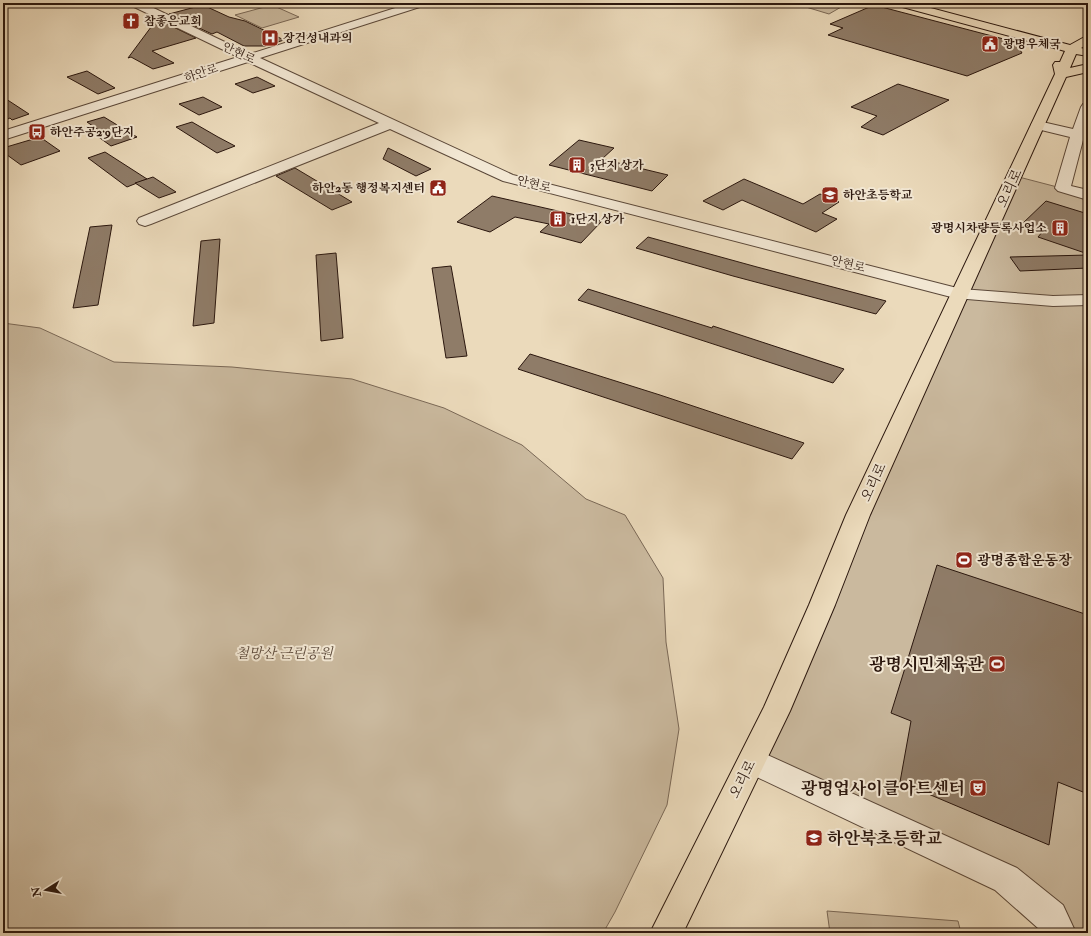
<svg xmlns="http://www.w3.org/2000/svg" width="1091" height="936" viewBox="0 0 1091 936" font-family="'IM FELL Double Pica','Noto Serif KR',serif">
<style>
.green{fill:#cab99e;stroke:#7a6856}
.building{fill:#8f7c68;stroke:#2b170e}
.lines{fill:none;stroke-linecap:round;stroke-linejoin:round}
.minor-casing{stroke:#5b4839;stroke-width:2}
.major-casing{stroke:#2b170e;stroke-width:2}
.minor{fill:#f2e7d3;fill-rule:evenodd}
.major{fill:#ebdabb;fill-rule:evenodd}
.labels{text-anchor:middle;stroke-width:4;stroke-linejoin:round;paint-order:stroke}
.far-poi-label{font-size:12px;font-weight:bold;fill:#2b170e;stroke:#f2e7d3;text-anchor:start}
.far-street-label{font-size:12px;fill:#2b170e;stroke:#f2e7d3}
.street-label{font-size:14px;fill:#2b170e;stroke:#f2e7d3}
.poi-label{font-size:14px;font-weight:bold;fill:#2b170e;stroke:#f2e7d3;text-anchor:start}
.park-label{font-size:14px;font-style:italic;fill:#5b4839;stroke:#f2e7d3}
.near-poi-label{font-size:17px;font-weight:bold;fill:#2b170e;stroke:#f2e7d3;text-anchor:end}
</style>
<rect width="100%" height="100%" fill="#ebdabb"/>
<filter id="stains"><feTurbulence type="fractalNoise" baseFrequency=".005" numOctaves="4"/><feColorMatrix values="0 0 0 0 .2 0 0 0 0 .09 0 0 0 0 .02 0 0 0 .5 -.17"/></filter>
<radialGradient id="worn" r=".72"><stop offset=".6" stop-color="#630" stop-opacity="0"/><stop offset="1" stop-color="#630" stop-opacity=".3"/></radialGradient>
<g class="green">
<path d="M798,3H848L829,14L796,4Z"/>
<path d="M272,5L299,17L262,28L235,15Z"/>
<path d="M1015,176L1088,195V933H1060L1051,917L752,761Z"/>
<path d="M3,323L40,328L114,362L232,367L352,379L444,408L522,445L586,499L625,515L663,578L666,642L679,729L667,805L615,912L603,933H3Z"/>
<path d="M827,911L958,921L961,933H830Z"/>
</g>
<g class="building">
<path d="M203,5L229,17L245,21L284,40L265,46H244L217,32L212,34L169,14Z"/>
<path d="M874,5L1015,42L1022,53L967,76L828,35L843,28L830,24Z"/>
<path d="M157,19L196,38L152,51L174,63L153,69L131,57L128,58Z"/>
<path d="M87,71L115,88L98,94L67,77Z"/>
<path d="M257,77L275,86L253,93L235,84Z"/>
<path d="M898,84L949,100L883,135L861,127L877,116L851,107Z"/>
<path d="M3,97L29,114L12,120L10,118L3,121Z"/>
<path d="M203,97L222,107L199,115L179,104Z"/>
<path d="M104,117L137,137L111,146L93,133L100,131L87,122Z"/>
<path d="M192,122L218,137L235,146L217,153L176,127Z"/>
<path d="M40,137L60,151L21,165L3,152V148Z"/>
<path d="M579,140L614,148L602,159L668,175L652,191L549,165Z"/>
<path d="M388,148L431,169L416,176L383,159Z"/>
<path d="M105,152L147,179L127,187L88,158Z"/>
<path d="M295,168L352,202L332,210L276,176Z"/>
<path d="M153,177L176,192L159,198L135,183Z"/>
<path d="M744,179L803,204L820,194L839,202L822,213L837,219L816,232L742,200L723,210L703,201Z"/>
<path d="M492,196L602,221L581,243L540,232L549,224L515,217L490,232L457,222Z"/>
<path d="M1046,201L1088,214V254L1038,237L1043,231L1022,224Z"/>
<path d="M112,225L98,305L73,308L90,227Z"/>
<path d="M648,237L757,267L886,301L876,314L733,276L636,248Z"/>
<path d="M220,239L214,323L193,326L201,241Z"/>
<path d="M336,253L343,338L321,341L316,255Z"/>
<path d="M1088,255V268L1020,271L1010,257Z"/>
<path d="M451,266L467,356L446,358L432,268Z"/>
<path d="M588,289L712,328L713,326L844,369L833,383L578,300Z"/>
<path d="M530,354L660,395L804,443L792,459L518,369Z"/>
<path d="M937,565L1088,615V794L1058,782L1049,845L900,782L911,721L891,713Z"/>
</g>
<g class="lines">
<g class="minor-casing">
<g id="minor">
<path d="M128,3H143L250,54L411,3H428L426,5L260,58L513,175L961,289L1053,296L1088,295V305L1053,306L955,298L503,181L390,129L151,224L145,226L139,224L137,221L139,218L379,123L248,62L3,140V131L238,57L130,5Z"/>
<path d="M1088,103V126L1086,132L1088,133V141L1083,140L1071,186L1088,190V200L1058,191L1055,188L1070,137L1033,128L1031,125L1033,122L1038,121L1073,129L1081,107L1083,104Z"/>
<path d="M752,748L1017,868L1063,905L1076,933H1042L1039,929L995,890L742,770L738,761L742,752Z"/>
</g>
</g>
<g class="major-casing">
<path id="major" d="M893,3H912L1070,45L1088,35V44L1081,48L1088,50V56L1076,54L1070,68L1088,64V72L1066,77L870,515L835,605L790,711L683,933H650L764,707L809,605L846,515L1055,74L1053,65L1055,62H1060L1065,51L895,5Z"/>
</g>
<use href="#minor" class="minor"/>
<use href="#major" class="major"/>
</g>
<defs>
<g id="church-square" transform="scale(0.9)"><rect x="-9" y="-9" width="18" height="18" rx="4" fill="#8f2418" stroke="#f2e7d3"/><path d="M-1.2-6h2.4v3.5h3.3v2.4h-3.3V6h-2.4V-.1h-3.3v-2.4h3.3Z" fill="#fff"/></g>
<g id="hospital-square" transform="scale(0.9)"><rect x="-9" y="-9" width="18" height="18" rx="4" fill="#8f2418" stroke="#f2e7d3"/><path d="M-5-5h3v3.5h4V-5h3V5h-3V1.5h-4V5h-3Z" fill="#fff"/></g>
<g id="civic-square" transform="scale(0.9)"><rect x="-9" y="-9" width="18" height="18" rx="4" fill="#8f2418" stroke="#f2e7d3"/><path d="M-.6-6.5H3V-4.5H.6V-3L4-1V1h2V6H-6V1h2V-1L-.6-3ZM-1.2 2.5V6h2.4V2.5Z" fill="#fff"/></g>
<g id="bus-square" transform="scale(0.9)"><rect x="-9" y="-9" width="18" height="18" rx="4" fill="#8f2418" stroke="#f2e7d3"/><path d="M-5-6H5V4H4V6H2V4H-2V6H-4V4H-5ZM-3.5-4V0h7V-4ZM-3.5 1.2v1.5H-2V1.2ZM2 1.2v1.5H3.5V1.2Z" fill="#fff"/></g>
<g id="building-square" transform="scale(0.9)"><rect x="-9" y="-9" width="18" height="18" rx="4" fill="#8f2418" stroke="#f2e7d3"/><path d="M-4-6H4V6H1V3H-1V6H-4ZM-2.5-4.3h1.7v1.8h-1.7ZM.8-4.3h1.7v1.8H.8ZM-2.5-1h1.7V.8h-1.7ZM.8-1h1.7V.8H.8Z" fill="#fff"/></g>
<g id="school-square" transform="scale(0.9)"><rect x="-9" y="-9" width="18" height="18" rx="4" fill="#8f2418" stroke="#f2e7d3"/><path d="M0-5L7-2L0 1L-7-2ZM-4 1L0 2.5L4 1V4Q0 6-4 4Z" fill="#fff"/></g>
<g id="stadium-square" transform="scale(0.9)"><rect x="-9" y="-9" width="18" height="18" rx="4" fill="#8f2418" stroke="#f2e7d3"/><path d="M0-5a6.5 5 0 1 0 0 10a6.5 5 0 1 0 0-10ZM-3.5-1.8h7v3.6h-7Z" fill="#fff"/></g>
<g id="theatre-square" transform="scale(0.9)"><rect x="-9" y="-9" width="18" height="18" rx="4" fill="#8f2418" stroke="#f2e7d3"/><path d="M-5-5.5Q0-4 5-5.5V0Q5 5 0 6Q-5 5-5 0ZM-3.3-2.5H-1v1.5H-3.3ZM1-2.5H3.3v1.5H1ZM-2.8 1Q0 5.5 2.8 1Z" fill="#fff"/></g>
</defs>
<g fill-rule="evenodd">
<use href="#church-square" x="131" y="21"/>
<use href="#hospital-square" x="270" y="38"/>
<use href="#civic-square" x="990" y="44"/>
<use href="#bus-square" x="37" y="132"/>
<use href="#building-square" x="577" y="165"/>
<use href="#civic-square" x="438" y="188"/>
<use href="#school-square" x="830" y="195"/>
<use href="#building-square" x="558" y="219"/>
<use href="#building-square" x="1060" y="228"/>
<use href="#stadium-square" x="964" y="560"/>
<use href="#stadium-square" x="997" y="664"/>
<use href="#theatre-square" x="978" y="788"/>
<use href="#school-square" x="814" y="838"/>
</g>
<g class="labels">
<g class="far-poi-label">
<text x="144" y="25">참좋은교회</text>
<text x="283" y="42">장건성내과의</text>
<text x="1003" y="48">광명우체국</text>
<text x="50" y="136">하안주공2·9단지</text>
<text x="590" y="169">3단지 상가</text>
<text x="425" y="192" text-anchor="end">하안2동 행정복지센터</text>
<text x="843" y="199">하안초등학교</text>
<text x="571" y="223">1단지 상가</text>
<text x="1047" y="232" text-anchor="end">광명시차량등록사업소</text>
</g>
<g class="far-street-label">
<text transform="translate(239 53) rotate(25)" y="4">안현로</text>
<text transform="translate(201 73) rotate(-18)" y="4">하안로</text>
<text transform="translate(534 184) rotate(14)" y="4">안현로</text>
<text transform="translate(848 264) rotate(14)" y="4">안현로</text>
</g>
<g class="street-label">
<text transform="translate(1009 188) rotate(-65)" y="5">오리로</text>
<text transform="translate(873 482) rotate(-65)" y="5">오리로</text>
<text transform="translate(742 779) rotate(-63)" y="5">오리로</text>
</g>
<g class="poi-label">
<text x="977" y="565">광명종합운동장</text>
</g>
<g class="park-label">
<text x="284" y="658">철망산 근린공원</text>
</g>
<g class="near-poi-label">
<text x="984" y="670">광명시민체육관</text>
<text x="965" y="794">광명업사이클아트센터</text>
<text x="827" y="844" text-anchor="start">하안북초등학교</text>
</g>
</g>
<rect width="1091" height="936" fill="none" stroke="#ebdabb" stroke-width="16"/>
<rect x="4" y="4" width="1083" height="928" fill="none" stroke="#2b170e" stroke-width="2"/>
<rect x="8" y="8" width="1075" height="920" fill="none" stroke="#2b170e"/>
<g transform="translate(46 890) rotate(259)" stroke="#f2e7d3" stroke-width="3" paint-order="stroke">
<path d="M0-3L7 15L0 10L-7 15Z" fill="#2b170e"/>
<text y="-6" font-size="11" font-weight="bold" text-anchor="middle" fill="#2b170e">N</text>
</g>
<rect width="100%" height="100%" filter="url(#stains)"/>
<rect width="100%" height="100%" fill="url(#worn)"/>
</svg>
